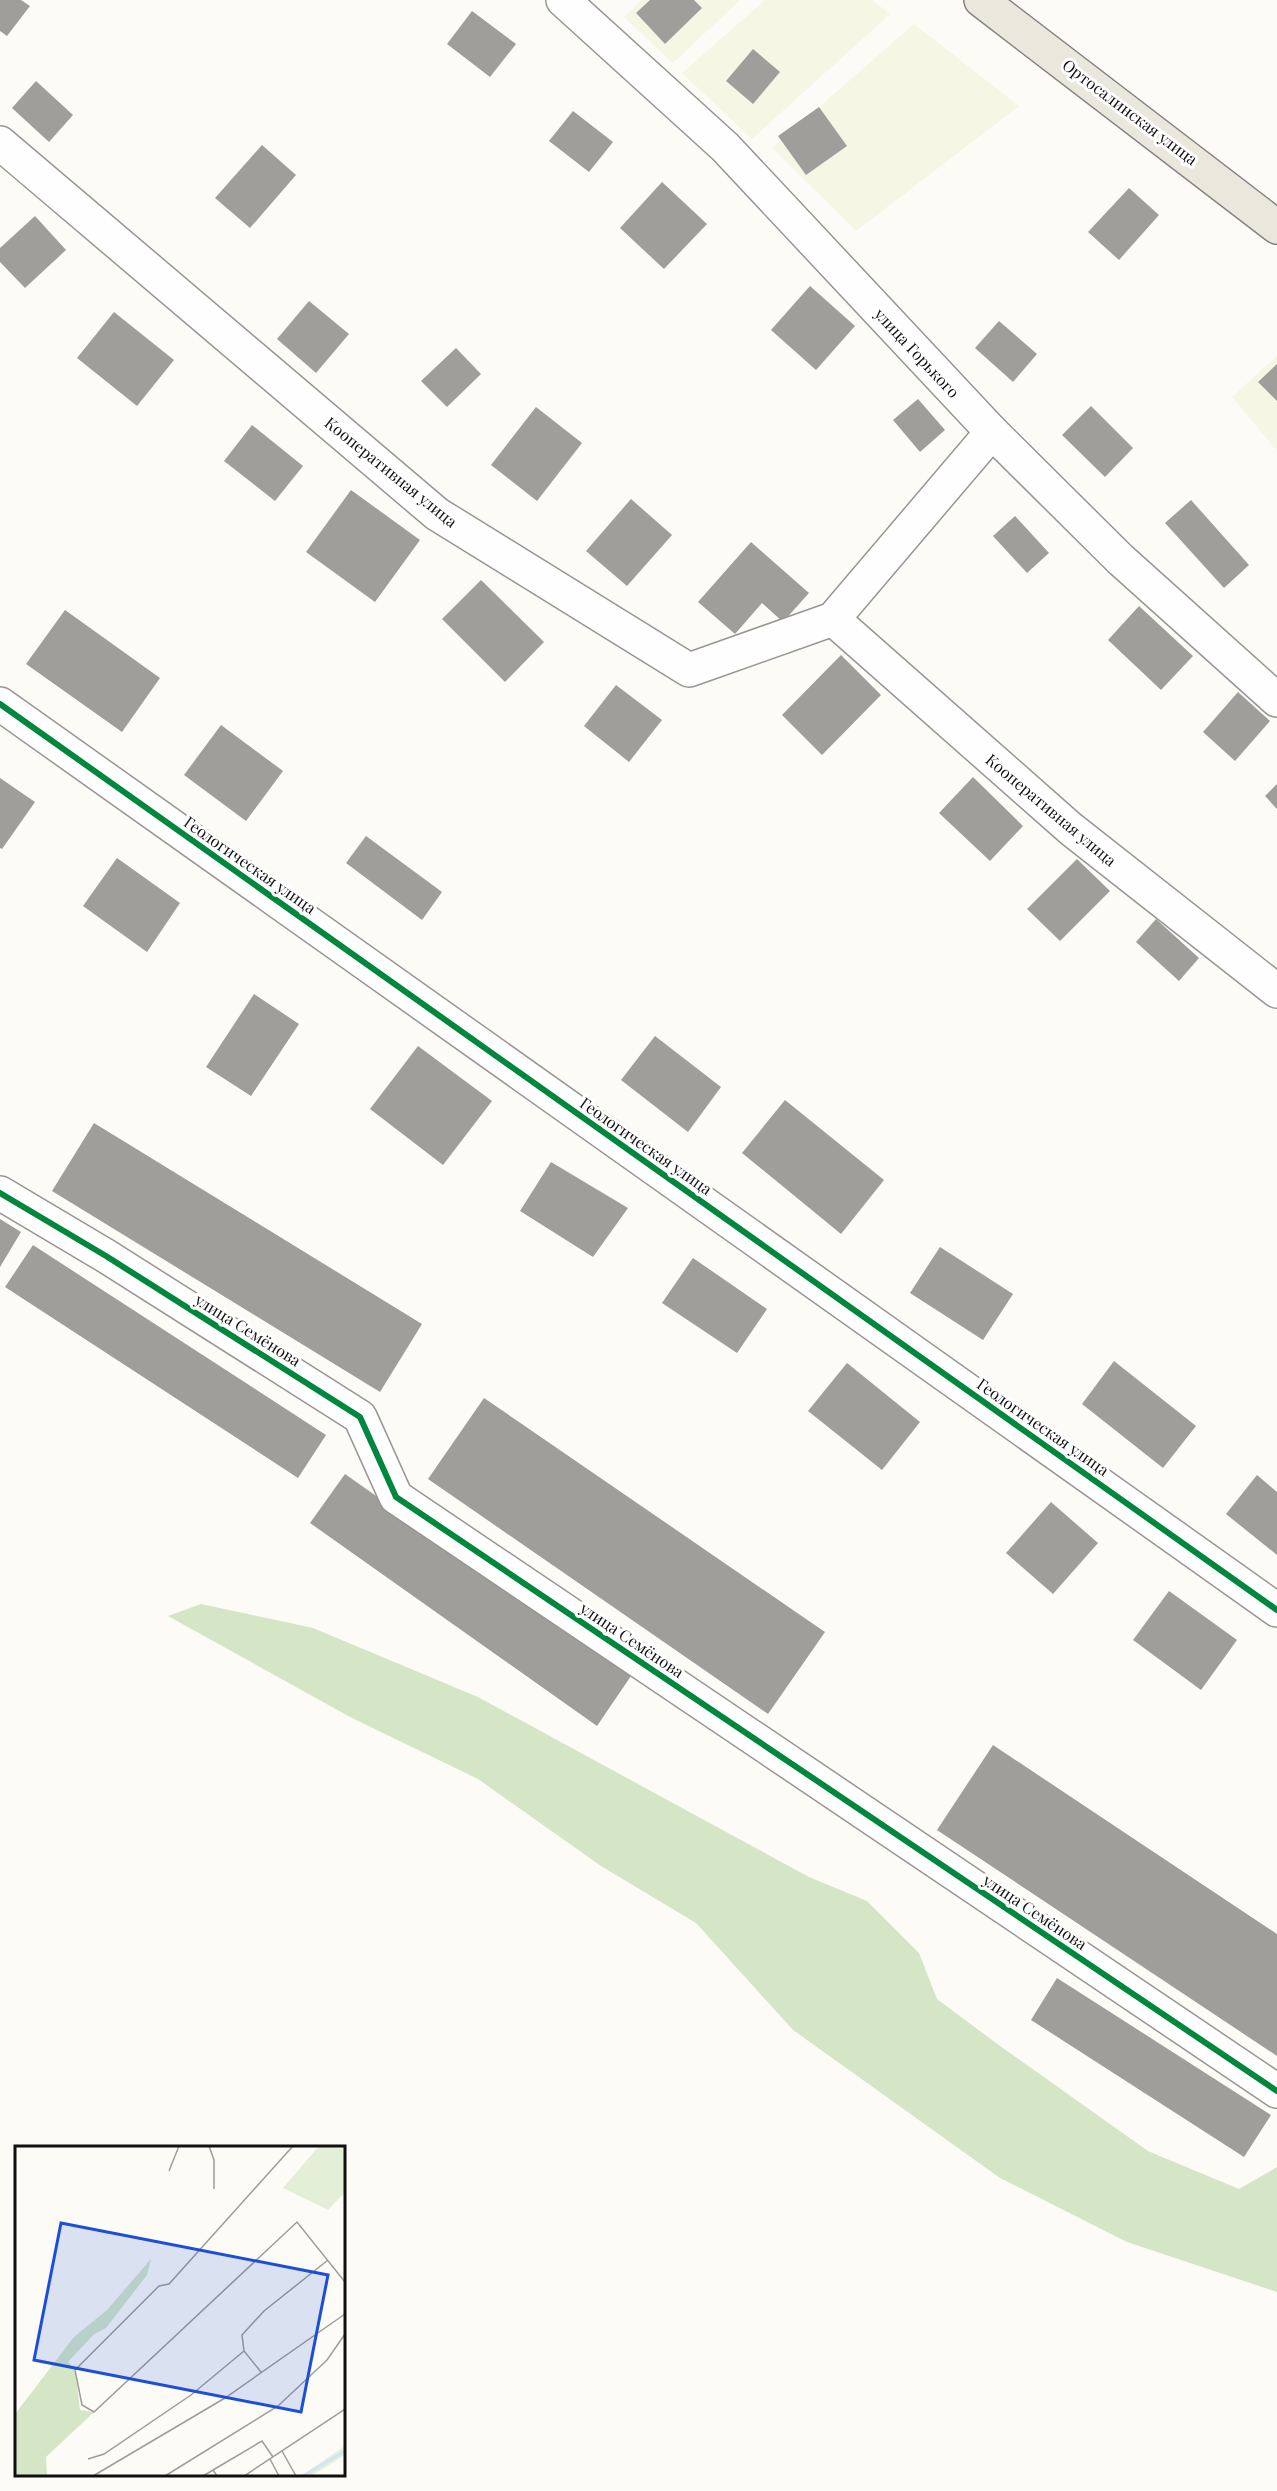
<svg xmlns="http://www.w3.org/2000/svg" width="1277" height="2491" viewBox="0 0 1277 2491" font-family="'Playfair Display',serif">
<style>
.farmland{fill:#f6f6e4}
.forest{fill:#d5e6c7}
.building{fill:#a09e9b}
.lines{fill:none;stroke-linecap:round;stroke-linejoin:round}
.street-casing{stroke:#969694;stroke-width:36}
.primary-casing{stroke:#848381;stroke-width:36}
.street{stroke:#fffefe;stroke-width:33}
.primary{stroke:#eae8dc;stroke-width:33}
.cycleway-casing{stroke:#fff;stroke-width:10}
.cycleway{stroke:#00873e;stroke-width:6}
.labels{text-anchor:middle;stroke-width:6;stroke-linejoin:round;paint-order:stroke}
.street-label{font-size:16px;fill:#101010;stroke:#fff}
.inset-river{fill:none;stroke:#d1e4f1;stroke-width:3}
.inset-road{fill:none;stroke:#9e9d9a;stroke-width:1.5}
.view{fill:#1d4ed8;fill-opacity:0.15;stroke:#1d4ed8;stroke-width:3}
.inset-edge{fill:none;stroke:#101010;stroke-width:3}
</style>
<rect width="100%" height="100%" fill="#fcfbf6"/>
<g class="farmland">
<path d="M642,0H740L673,63L624,17Z"/>
<path d="M765,0H872L890,14L752,139L682,73Z"/>
<path d="M914,24L1019,106L856,231L772,148Z"/>
<path d="M1277,356V451L1232,397Z"/>
</g>
<path class="forest" d="M201,1604L313,1628L478,1697L809,1877L867,1901L919,1953L937,1999L996,2043L1148,2151L1239,2189L1277,2167V2292L1127,2242L1000,2178L793,2030L696,1923L601,1866L478,1779L350,1717L168,1616Z"/>
<g class="building">
<path d="M0,0H21L30,6L7,36L0,31Z"/>
<path d="M650,0H694L702,8L665,44L636,13Z"/>
<path d="M472,11L516,44L490,77L447,44Z"/>
<path d="M753,49L780,72L753,104L726,81Z"/>
<path d="M36,81L73,115L49,142L12,108Z"/>
<path d="M819,107L847,146L806,175L778,136Z"/>
<path d="M573,111L613,142L589,172L549,141Z"/>
<path d="M262,145L296,175L250,228L215,198Z"/>
<path d="M662,182L707,224L664,269L620,228Z"/>
<path d="M1129,188L1159,215L1119,260L1088,232Z"/>
<path d="M35,216L66,250L25,288L0,262V248Z"/>
<path d="M810,286L855,326L816,370L771,330Z"/>
<path d="M309,301L349,334L316,373L277,339Z"/>
<path d="M114,312L174,360L137,406L77,358Z"/>
<path d="M999,321L1037,354L1013,382L975,348Z"/>
<path d="M456,348L481,374L447,407L421,381Z"/>
<path d="M1277,364V401L1258,382Z"/>
<path d="M918,399L945,430L920,452L893,420Z"/>
<path d="M1091,406L1133,448L1105,477L1062,435Z"/>
<path d="M536,407L582,443L537,501L491,465Z"/>
<path d="M252,425L303,466L275,501L224,461Z"/>
<path d="M351,490L420,540L375,602L306,552Z"/>
<path d="M631,499L672,535L627,586L586,551Z"/>
<path d="M1191,500L1249,565L1224,588L1165,523Z"/>
<path d="M1015,516L1049,553L1027,573L993,536Z"/>
<path d="M751,542L809,593L783,622L762,603L735,634L698,602Z"/>
<path d="M481,580L544,642L505,682L442,619Z"/>
<path d="M1139,606L1193,656L1161,690L1108,640Z"/>
<path d="M65,610L160,678L122,732L26,664Z"/>
<path d="M841,655L881,695L822,755L782,715Z"/>
<path d="M616,685L662,720L629,762L584,726Z"/>
<path d="M1238,692L1270,721L1235,761L1203,732Z"/>
<path d="M221,725L283,771L246,821L184,775Z"/>
<path d="M973,777L1023,826L990,861L939,813Z"/>
<path d="M0,778L35,802L2,849L0,848Z"/>
<path d="M1277,784V809L1265,796Z"/>
<path d="M366,836L442,892L422,920L346,863Z"/>
<path d="M117,858L180,903L147,952L83,906Z"/>
<path d="M1077,859L1110,891L1060,941L1027,909Z"/>
<path d="M1156,919L1199,958L1179,981L1136,942Z"/>
<path d="M254,994L299,1024L251,1096L206,1067Z"/>
<path d="M655,1036L721,1087L688,1132L621,1080Z"/>
<path d="M418,1046L492,1101L443,1165L370,1109Z"/>
<path d="M785,1100L884,1180L841,1234L742,1153Z"/>
<path d="M94,1123L422,1324L380,1392L52,1191Z"/>
<path d="M551,1162L628,1208L593,1257L520,1211Z"/>
<path d="M0,1219L21,1232L0,1267Z"/>
<path d="M33,1245L326,1435L298,1478L5,1287Z"/>
<path d="M940,1247L1013,1294L983,1340L910,1293Z"/>
<path d="M693,1258L767,1309L737,1353L662,1303Z"/>
<path d="M1114,1361L1196,1426L1163,1468L1082,1404Z"/>
<path d="M847,1363L920,1422L882,1470L808,1411Z"/>
<path d="M484,1398L825,1632L768,1714L428,1479Z"/>
<path d="M345,1474L631,1676L597,1726L310,1523Z"/>
<path d="M1257,1475L1277,1492V1555L1226,1514Z"/>
<path d="M1051,1502L1098,1543L1053,1594L1006,1553Z"/>
<path d="M1169,1591L1237,1640L1201,1690L1133,1640Z"/>
<path d="M993,1745L1277,1934V2056L937,1830Z"/>
<path d="M1057,1978L1271,2115L1244,2157L1031,2020Z"/>
</g>
<g class="lines">
<g class="street-casing">
<g id="street">
<path d="M563,0L725,147L992,432L1120,559L1277,700"/>
<path d="M0,143L437,514L689,670L833,619L992,432"/>
<path d="M833,619L1071,829L1277,991"/>
<path d="M0,704L1277,1610"/>
<path d="M0,1193L106,1256L360,1417L396,1497L1277,2091"/>
</g>
</g>
<g class="primary-casing">
<path id="primary" d="M981,0L1277,227"/>
</g>
<use href="#street" class="street"/>
<use href="#primary" class="primary"/>
<g class="cycleway-casing">
<g id="cycleway">
<path d="M0,704L1277,1610"/>
<path d="M0,1193L106,1256L360,1417L396,1497L1277,2091"/>
</g>
</g>
<use href="#cycleway" class="cycleway"/>
</g>
<g class="labels">
<g class="street-label">
<text transform="translate(1130 112) rotate(37)" y="6">Ортосалинская улица</text>
<text transform="translate(917 353) rotate(47)" y="6">улица Горького</text>
<text transform="translate(391 472) rotate(39)" y="6">Кооперативная улица</text>
<text transform="translate(1051 810) rotate(40)" y="6">Кооперативная улица</text>
<text transform="translate(250 865) rotate(35)" y="6">Геологическая улица</text>
<text transform="translate(646 1146) rotate(35)" y="6">Геологическая улица</text>
<text transform="translate(248 1330) rotate(32)" y="6">улица Семёнова</text>
<text transform="translate(1043 1427) rotate(35)" y="6">Геологическая улица</text>
<text transform="translate(632 1640) rotate(34)" y="6">улица Семёнова</text>
<text transform="translate(1035 1912) rotate(34)" y="6">улица Семёнова</text>
</g>
</g>
<g transform="translate(15 2146)">
<rect width="330" height="330" fill="#fcfbf6"/>
<path d="M304,0H330V46L313,64L268,42ZM330,300V309L296,330H286Z" fill="#e4efd8"/>
<path d="M136,113L132,129L91,182L79,188L53,216L60,224L65,264L79,266L31,311L32,330H0V268L59,191L92,164Z" fill="#d5e6c7"/>
<path class="inset-river" d="M288,330L330,305"/>
<path class="inset-road" d="M194,0L199,14V43M278,0L154,138L144,140L60,224L67,259L79,266L282,76L330,136M154,25L164,0M246,226L229,205L227,189L249,165L313,114M267,305L281,330M73,313L89,308L176,249L229,205M255,313L264,330M198,324L247,295L258,311M78,330L210,252L330,168M150,330L263,260L312,214L330,188M188,330L198,324L202,330M229,330L330,263"/>
<path class="view" d="M46,77L313,129L286,266L19,214Z"/>
<rect width="330" height="330" class="inset-edge"/>
</g>
</svg>
